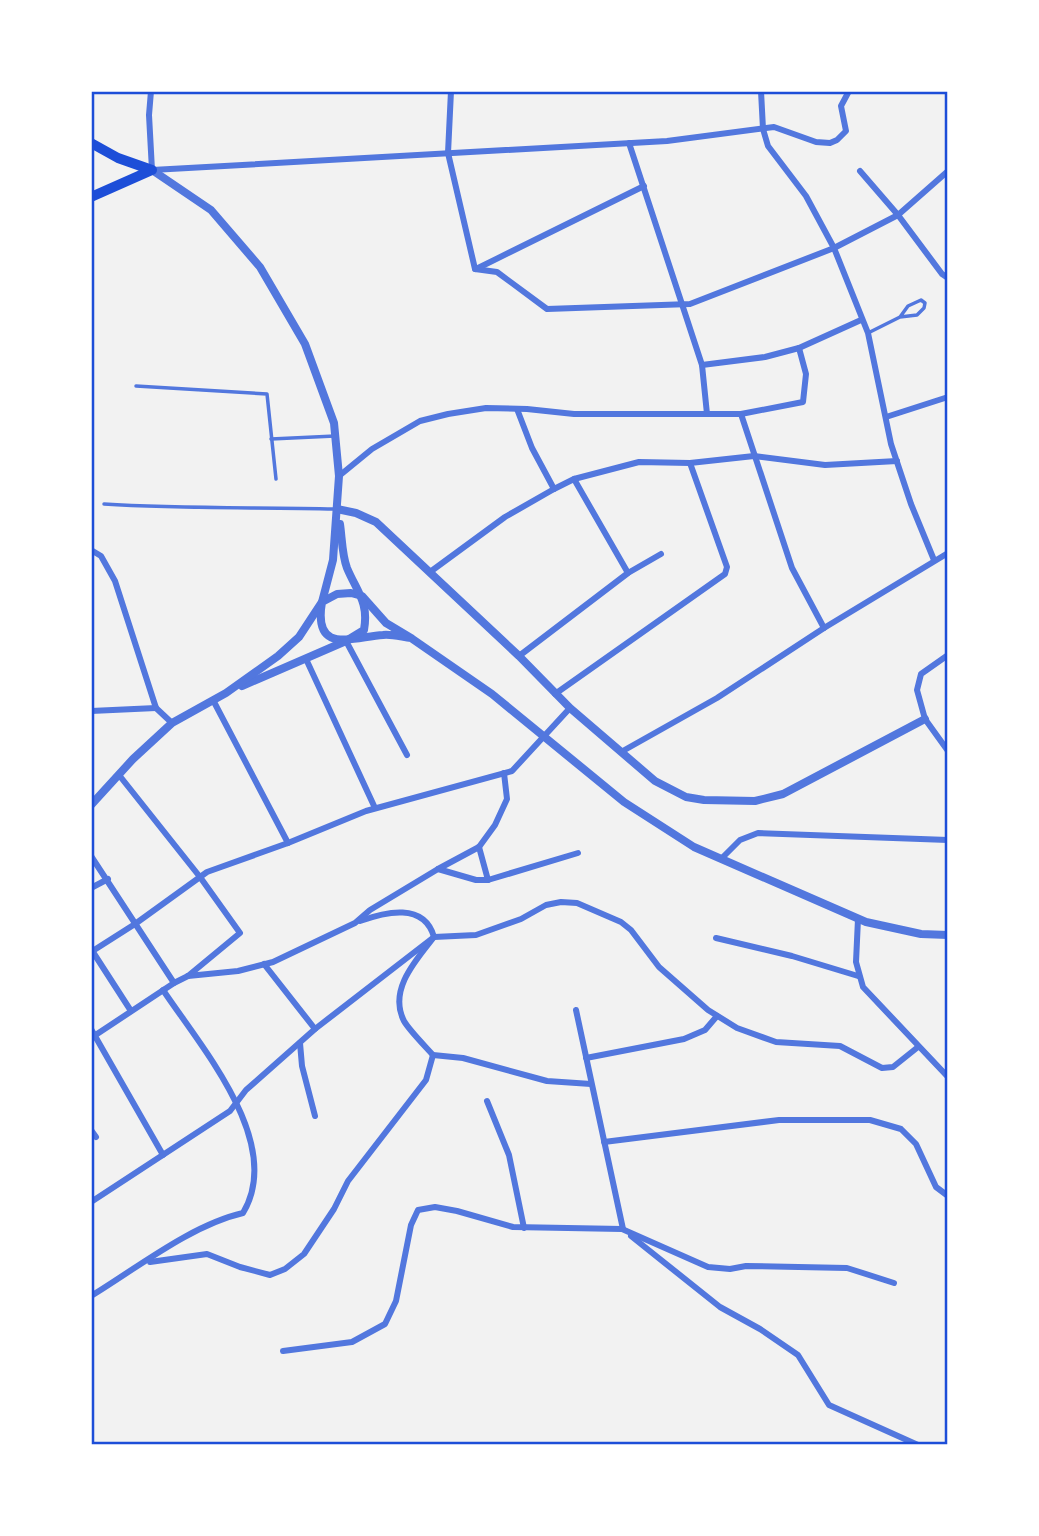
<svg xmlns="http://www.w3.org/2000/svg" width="1039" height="1536" viewBox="0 0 1039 1536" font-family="Commissioner,sans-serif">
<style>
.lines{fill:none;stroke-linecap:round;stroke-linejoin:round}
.service{stroke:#5277de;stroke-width:3.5}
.minor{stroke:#5277de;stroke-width:6}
.tertiary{stroke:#5277de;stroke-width:8}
.primary{stroke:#1d4ed8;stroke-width:10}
.neatline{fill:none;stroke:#1d4ed8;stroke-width:2.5}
</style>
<rect width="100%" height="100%" fill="#f2f2f2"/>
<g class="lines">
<g class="service">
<path d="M868,333L900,317L917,315L924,308L925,303L921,300L908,306L900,317"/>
<path d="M136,386L267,394L276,479"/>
<path d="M271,439L335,436"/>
<path d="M104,504C181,509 258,507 335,509"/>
</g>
<g class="minor">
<path d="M151,91L149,115L152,170L667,141L774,127L816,142L830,143L837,140L846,131L841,106L849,91"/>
<path d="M451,91L448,153L475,269"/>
<path d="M761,91L763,129L768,146L806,196L834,248L868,333L891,444L911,504L934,560"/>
<path d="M629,143L702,365L707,414"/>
<path d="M860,171L898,215L942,274L948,278"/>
<path d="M475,269L497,272L547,309L690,304L834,248L898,215L948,171"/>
<path d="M476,269L644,186"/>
<path d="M702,365L765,357L799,348L861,320"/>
<path d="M517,409L532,448L554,489"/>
<path d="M741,414L792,568L824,628"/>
<path d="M886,417L948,397"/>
<path d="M339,476L372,449L420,421L448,414L486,408L527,409L574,414H741L803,402L806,374L799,348"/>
<path d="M574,479L628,573"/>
<path d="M91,550L101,556L115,581L156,708L172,723"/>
<path d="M430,572L505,517L554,489L574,479L639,462L690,463L754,456L825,465L897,461"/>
<path d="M346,641L407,755"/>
<path d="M948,655L921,674L917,690L925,719L948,751"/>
<path d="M519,656L628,573L661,554"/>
<path d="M306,659L375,808"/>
<path d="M555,694L725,574L727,567L690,463"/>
<path d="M213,700L288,843"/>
<path d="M91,711L156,708"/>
<path d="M621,752L717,698L824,628L948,553"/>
<path d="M479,847L488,880"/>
<path d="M91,856L174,983"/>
<path d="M721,859L740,840L758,833L948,840"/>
<path d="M438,869L476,880H488L578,853"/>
<path d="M91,888L108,879"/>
<path d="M858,919L856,962L863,987L948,1077"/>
<path d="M360,921C385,912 424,902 434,937C416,960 388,990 404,1021C409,1030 425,1046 433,1055L463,1058L547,1081L591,1084"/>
<path d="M716,938L792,956L858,976"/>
<path d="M91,949L131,1011"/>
<path d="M91,952L135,924L207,872L288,843L366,811L512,771L570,708"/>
<path d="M264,964L315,1029"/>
<path d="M188,976L238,971L273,962L355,923L370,910L438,869L479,847L495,825L507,799L504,773"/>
<path d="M576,1010L623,1229"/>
<path d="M91,1029L163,1155"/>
<path d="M91,1038L174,983L188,976L240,933L200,877L119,775"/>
<path d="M300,1043L302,1066L315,1116"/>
<path d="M586,1058L684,1039L705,1030L717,1016"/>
<path d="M487,1101L509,1155L524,1228"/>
<path d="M91,1130L96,1137"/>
<path d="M604,1142L779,1120H870L901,1129L916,1144L936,1187L948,1196"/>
<path d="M91,1202L230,1111L246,1090L315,1029L434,937L476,935L521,919L546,905L561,902L577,903L621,922L631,930L659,967L708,1010L737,1028L776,1042L840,1046L882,1068L893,1067L918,1047"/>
<path d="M631,1236L720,1307L760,1329L798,1355L829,1405L918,1445"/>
<path d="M150,1262L207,1254L240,1267L270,1275L285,1269L304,1254L334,1209L348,1181L426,1080L433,1055"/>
<path d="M91,1296C137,1268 191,1225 243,1213C285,1143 201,1047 163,990"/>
<path d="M283,1351L352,1342L385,1324L396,1301L411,1225L418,1210L435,1207L457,1211L513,1227L622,1229L708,1267L730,1269L746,1266L847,1268L894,1283"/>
</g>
<g class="tertiary">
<path d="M337,509L356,513L376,522L519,656L570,708L655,781L686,797L704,800L755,801L783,794L925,719"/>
<path d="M411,638C402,637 392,634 383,635C352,637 313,655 322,602L337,594L351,593L362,596L386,623L411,638L492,694L624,802L694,847L866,922L921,934L948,935"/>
<path d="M242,686L346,641L364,630C369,602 357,592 347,568C342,555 342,538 340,524"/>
<path d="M91,805L133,759L172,723L226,693L278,656L299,637L322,602L333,560L339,476L334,423L305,344L260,267L211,210L152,170"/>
</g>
<path class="primary" d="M91,143L118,158L152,170L91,197"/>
</g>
<rect width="1039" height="1536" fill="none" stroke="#ffffff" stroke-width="186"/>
<rect x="93" y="93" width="853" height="1350" class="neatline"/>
</svg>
